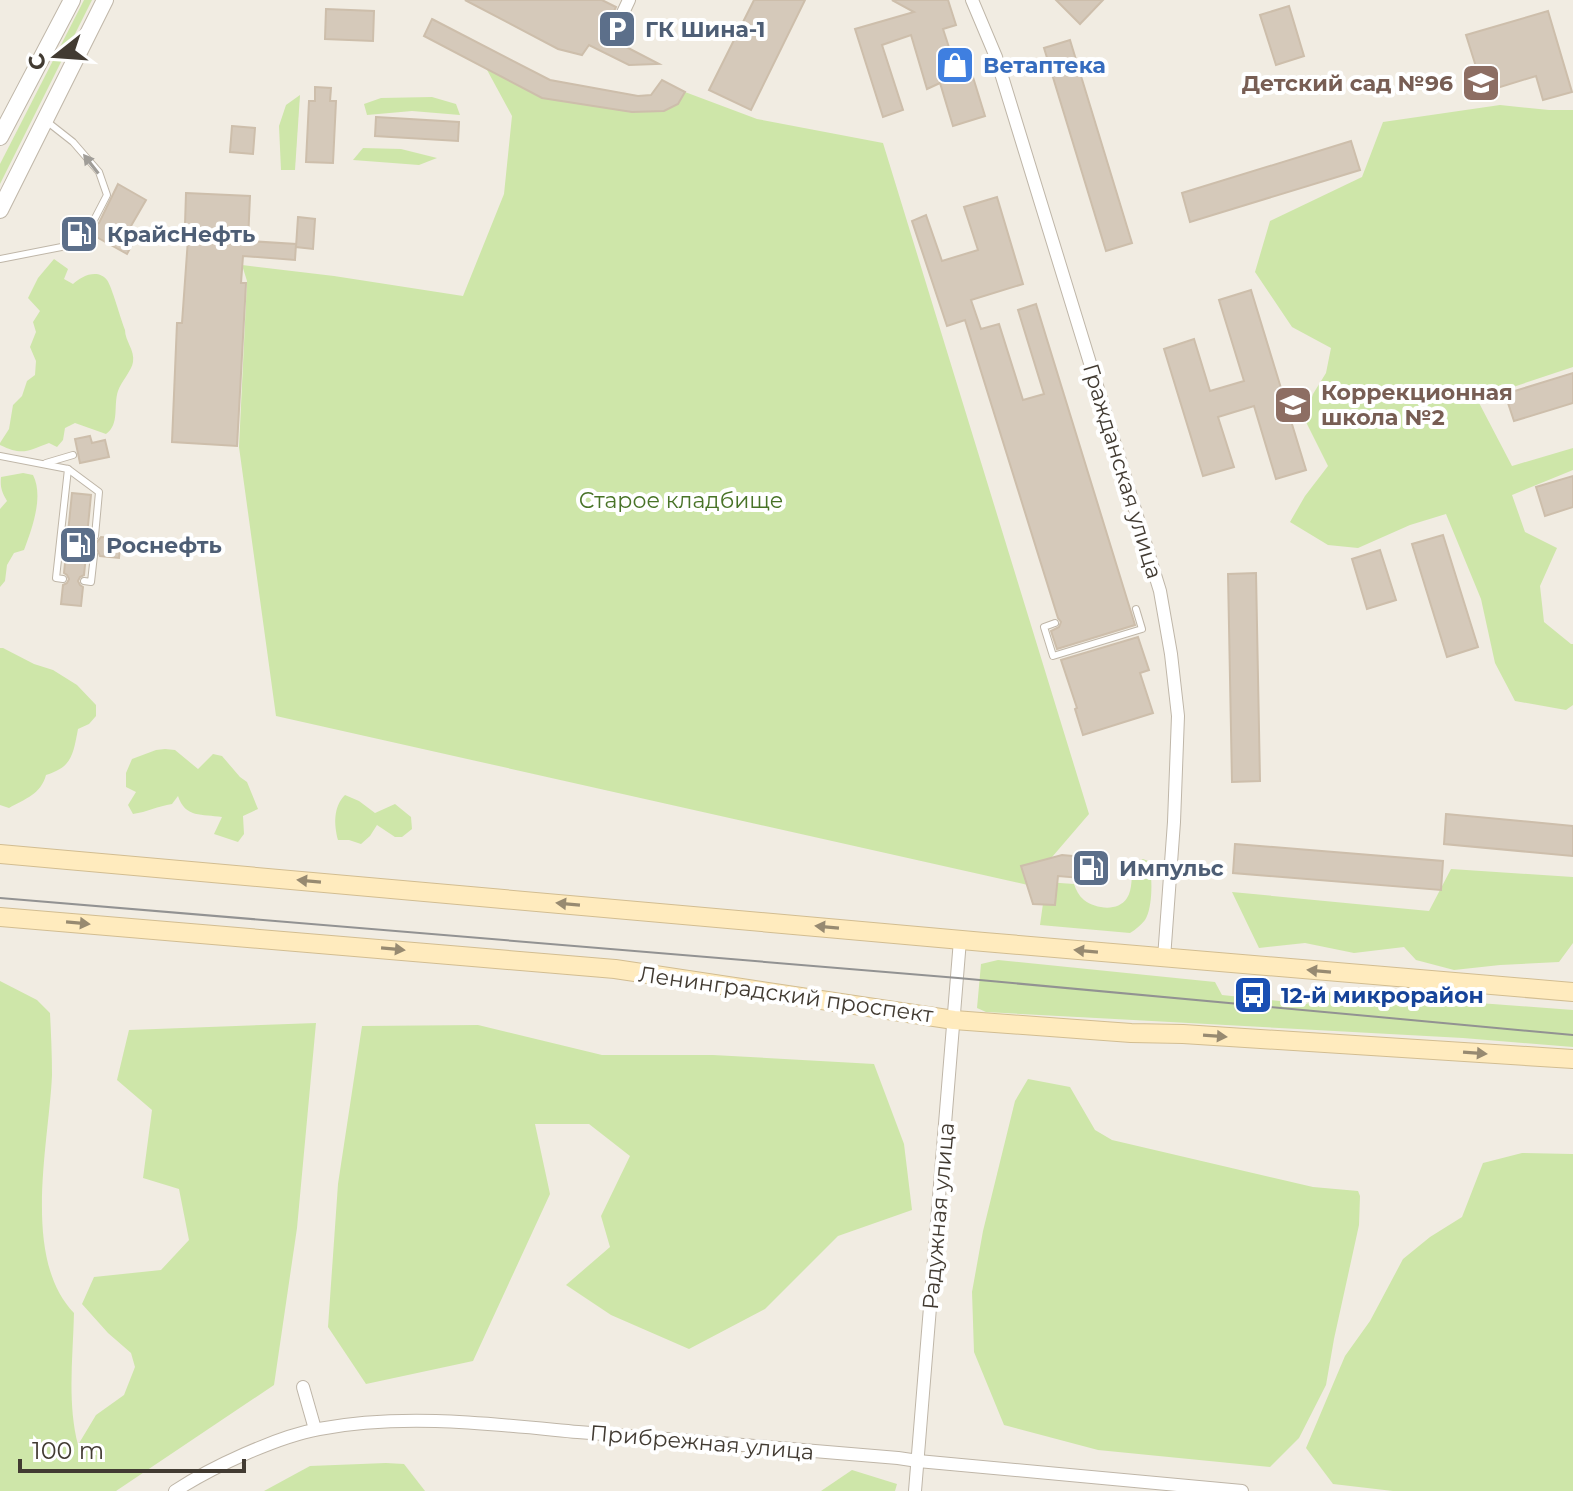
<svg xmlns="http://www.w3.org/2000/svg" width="1573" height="1491" viewBox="0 0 1573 1491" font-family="Montserrat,sans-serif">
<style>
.green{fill:#cee6a9}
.building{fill:#d5c9ba;stroke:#cdbeab;stroke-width:2}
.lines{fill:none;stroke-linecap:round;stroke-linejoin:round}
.service-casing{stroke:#bfb6a8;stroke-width:8}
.minor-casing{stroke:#bfb6a8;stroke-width:14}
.tertiary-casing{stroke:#bfb6a8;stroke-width:18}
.secondary-casing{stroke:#d2bd91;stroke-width:20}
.service{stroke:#fff;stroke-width:6}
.minor{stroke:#fff;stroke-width:12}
.tertiary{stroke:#fff;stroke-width:16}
.secondary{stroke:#ffebbe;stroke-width:18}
.tram{stroke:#929292;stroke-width:2}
.oneway{fill:#a09d98}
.oneway2{fill:#978a71}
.labels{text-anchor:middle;stroke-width:8;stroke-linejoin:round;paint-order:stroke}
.service-label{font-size:22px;font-weight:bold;fill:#4e5e75;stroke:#fff;text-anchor:start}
.shop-label{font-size:22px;font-weight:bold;fill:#366cbe;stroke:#fff;text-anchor:start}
.education-label{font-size:22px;font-weight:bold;fill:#785e54;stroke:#fff;text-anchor:end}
.street-label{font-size:22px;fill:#423b32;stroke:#fff}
.park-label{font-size:22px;fill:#487327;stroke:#fff}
.transit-label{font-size:22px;font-weight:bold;fill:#164399;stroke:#fff;text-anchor:start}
</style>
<rect width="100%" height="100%" fill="#f1ece2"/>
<g class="green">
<path d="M84,0H92L0,184V164Z"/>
<path d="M486,68L542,98L632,112L664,111L678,104L685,92L757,119L883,143L1089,814L1028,885L276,716L239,447L247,281L242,265L334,276L463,296L504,194L512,116Z"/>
<path d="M300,95L295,170H281L279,126L286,105Z"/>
<path d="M432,97L456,104L460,115L412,111L367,115L364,104L381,98Z"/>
<path d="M1500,105L1549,110H1573V367L1477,399L1512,466L1573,448V470L1512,495L1525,532L1557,548L1540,586L1544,622L1571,644H1573V705L1566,710L1515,701L1495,663L1481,599L1446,514L1410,525L1358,548L1328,545L1290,522L1305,496L1328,466L1305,420L1313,394L1326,373L1331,348L1292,327L1255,272L1270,221L1362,177L1383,122Z"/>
<path d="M363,148L401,149L437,158L419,165L353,160Z"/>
<path d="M54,259L68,269L64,279L73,284C81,276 98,268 107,280C112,287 121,320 125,330C125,341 135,350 133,362C132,370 121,382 118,391C113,406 120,424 106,434L75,423L65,428L63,440L57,447L49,443C27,451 23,456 0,445V443L9,429L13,405L22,396L27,381L35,375L36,361L30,347L36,332L33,322L40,311L28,298L38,278Z"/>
<path d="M23,473L33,475C44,496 32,529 24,550L14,553L7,565L5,581L0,587V509L7,501C2,492 0,488 1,477Z"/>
<path d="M0,648H3L34,664L53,670L77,685L96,705V716L89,724L78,729C73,755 72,767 46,775C41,794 25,799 9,808L0,805Z"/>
<path d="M165,749L175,750L198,769L213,754L222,756L240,777L247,782L258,809L243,816L244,834L238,842L214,834L222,817C202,814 185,818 178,796L172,804C158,806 147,812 133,814L128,805L136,792L126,787V773L132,759L156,750Z"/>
<path d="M345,795L359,801L375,813L395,804L411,817L412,829L402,837H395L377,825L370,836L361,844L349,840H338C334,825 333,807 345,795Z"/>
<path d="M1143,859L1148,861C1153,874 1153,908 1145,920C1141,925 1135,930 1130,933L1040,925L1046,882L1074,884C1076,890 1079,896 1084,900C1096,909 1118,912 1127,898C1133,889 1131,875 1133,865Z"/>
<path d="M1451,869L1573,877V943L1559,962L1500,965L1454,970L1416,960L1404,947L1354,953L1305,943L1259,948L1232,892L1429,911Z"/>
<path d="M998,960L1215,982L1222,995L1307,1004L1318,991L1573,1010V1047L1463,1038L986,1012L977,1008L981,964Z"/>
<path d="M0,981L37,1000L50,1013C51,1033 52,1054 52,1075C49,1144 21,1258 74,1313C73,1357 67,1402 78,1445L96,1415L124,1395L135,1367L131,1353L108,1333L82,1304L94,1277L161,1270L189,1240L179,1189L143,1178L152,1110L117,1080L129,1030L316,1023L297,1228L274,1385L116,1491H0Z"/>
<path d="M478,1025L602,1055H713L874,1064L904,1144L912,1210L838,1236L765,1309L689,1349L611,1315L566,1285L610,1247L601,1216L630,1156L589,1124H535L550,1194L473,1361L366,1384L328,1327L338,1184L362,1026Z"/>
<path d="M1028,1079L1070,1087L1095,1130L1112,1140L1313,1187L1358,1191L1360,1196L1359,1225L1334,1339L1326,1385L1299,1438L1270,1467L1098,1450L1004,1425L974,1352L972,1292L983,1231L1015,1101Z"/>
<path d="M1522,1153L1573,1154V1491H1393L1333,1484L1306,1448L1345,1356L1370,1321L1403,1259L1430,1237L1462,1217L1483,1163Z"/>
<path d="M386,1463L404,1464L425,1491H264L310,1466Z"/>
<path d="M852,1470L897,1484L895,1491H821Z"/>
</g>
<g class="building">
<path d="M465,0H602L616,7L606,28L605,36L659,64L629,65L589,45L582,55L558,49Z"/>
<path d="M754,0H805L751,110L709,90Z"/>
<path d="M892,0H948L956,25L943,29L959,78L972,74L985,116L953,126L940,83L927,89L911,35L882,45L903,110L883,117L855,29L914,12Z"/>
<path d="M1056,0H1103L1080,24Z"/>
<path d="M1289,6L1304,56L1276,65L1260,15Z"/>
<path d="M326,9L374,11L373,41L325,39Z"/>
<path d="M1548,11L1572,92L1543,100L1536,76L1484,92L1466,35Z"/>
<path d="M432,19L550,80L638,96L651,95L662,80L685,92L678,104L664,111L632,112L542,98L424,36Z"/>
<path d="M1070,40L1132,243L1106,251L1044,48Z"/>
<path d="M315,87L331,88L330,101H336L333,163L306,162L309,101H315Z"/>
<path d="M376,117L459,122L458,141L375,136Z"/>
<path d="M232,126L255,128L253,154L230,152Z"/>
<path d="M1351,141L1360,170L1190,222L1182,193Z"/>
<path d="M118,184L146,200L124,238L133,243L127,254L93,235L94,231L92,227L87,226L83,228L88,220L92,226L99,223Z"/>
<path d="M186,193L250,196L248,241L296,244L295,260L243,256L241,283H246L237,446L172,442L177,323H182L189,225H185Z"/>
<path d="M997,197L1023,284L971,300L981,329L999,324L1023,400L1044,394L1018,310L1036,304L1135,625L1057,649L1051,631L1059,627L1061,622L1058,618L965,320L947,326L912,221L926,215L942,261L978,250L964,207Z"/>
<path d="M298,217L315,219L313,249L296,247Z"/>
<path d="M1251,290L1306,470L1276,479L1254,406L1218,417L1234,467L1203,476L1164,349L1194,339L1210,391L1244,381L1219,300Z"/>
<path d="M1573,373V403L1514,421L1505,394Z"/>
<path d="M90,436L92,443L105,440L109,457L80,463L75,439Z"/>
<path d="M1573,476V507L1545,516L1536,487Z"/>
<path d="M72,493L91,495L87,536L91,540L97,542L101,537L121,539L119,558L100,556L98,551L94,549L86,555L84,575L80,577L78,581L80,585L83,587L81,606L61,604L63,585L67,583L69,579L67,575L64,573Z"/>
<path d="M1443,535L1478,647L1447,657L1412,544Z"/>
<path d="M1380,550L1396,600L1367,609L1352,559Z"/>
<path d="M1256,573L1260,781L1232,782L1228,574Z"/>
<path d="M1138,637L1149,670L1140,673L1153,713L1083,735L1075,709L1077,708L1061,660Z"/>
<path d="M1446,814L1573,826V856L1444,844Z"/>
<path d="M1235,844L1443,861L1441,890L1233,873Z"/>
<path d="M1062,855L1094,858L1093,879L1058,876L1055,905L1033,904L1021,866Z"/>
</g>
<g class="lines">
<g class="service-casing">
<g id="service">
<path d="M45,120L73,142L99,172L107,195L94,220"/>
<path d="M0,259L82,243L88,232"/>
<path d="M0,456L68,469L56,578L63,579"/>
<path d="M46,463L73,455"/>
<path d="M68,469L99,492L95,536"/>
<path d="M84,581L91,582L94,555"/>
<path d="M1055,623L1044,627L1053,656L1142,629L1136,609"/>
</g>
</g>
<g class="minor-casing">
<g id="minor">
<path d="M972,0L996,57L1160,591L1171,654L1178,716L1174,822L1164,958"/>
<path d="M614,32L629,0"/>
<path d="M303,1387L315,1429"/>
<path d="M175,1491C212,1467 276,1437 319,1429C404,1413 492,1424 578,1432C685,1440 791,1449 898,1458L918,1461L1242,1491"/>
<path d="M915,1491L960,940"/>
</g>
</g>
<g class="tertiary-casing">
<g id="tertiary">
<path d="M0,137L72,0"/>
<path d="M0,210L105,0"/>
</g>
</g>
<g class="secondary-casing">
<g id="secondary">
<path d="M0,854L984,942L1573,992"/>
<path d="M0,917L615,969L954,1020L1131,1033L1183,1034L1573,1059"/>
</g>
</g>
<use href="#service" class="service"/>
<use href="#minor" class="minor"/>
<use href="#tertiary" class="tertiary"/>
<use href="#secondary" class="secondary"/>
<path class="tram" d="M0,898L958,978L1573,1035"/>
</g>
<defs><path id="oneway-solid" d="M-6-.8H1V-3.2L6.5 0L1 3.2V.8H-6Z" transform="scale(2)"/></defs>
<use class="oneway" href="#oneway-solid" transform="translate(91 164) rotate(-128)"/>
<g class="oneway2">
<use href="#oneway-solid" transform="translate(309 881) rotate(-175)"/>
<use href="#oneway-solid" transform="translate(568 904) rotate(-175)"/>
<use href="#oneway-solid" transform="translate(78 923) rotate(5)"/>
<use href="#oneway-solid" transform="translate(827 927) rotate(-175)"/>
<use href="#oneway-solid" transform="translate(393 949) rotate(5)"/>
<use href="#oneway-solid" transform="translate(1086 951) rotate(-175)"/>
<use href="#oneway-solid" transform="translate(1319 971) rotate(-175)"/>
<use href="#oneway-solid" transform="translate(1215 1036) rotate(4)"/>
<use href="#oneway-solid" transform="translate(1475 1053) rotate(4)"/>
</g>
<defs>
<g id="parking-square" transform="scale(2)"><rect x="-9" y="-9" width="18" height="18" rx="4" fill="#5c6f8a" stroke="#fff"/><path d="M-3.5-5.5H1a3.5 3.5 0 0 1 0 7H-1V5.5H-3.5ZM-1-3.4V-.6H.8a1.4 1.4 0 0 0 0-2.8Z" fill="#fff"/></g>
<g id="shop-square" transform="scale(2)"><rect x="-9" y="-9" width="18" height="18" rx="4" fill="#3f7fe0" stroke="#fff"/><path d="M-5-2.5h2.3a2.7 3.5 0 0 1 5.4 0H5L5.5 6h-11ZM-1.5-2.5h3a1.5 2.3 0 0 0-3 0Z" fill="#fff"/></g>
<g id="school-square" transform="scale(2)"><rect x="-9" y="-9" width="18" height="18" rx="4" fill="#8d6e63" stroke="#fff"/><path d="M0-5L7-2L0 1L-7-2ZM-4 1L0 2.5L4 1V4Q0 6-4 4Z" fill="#fff"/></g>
<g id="fuel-square" transform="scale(2)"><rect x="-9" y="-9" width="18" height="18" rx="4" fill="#5c6f8a" stroke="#fff"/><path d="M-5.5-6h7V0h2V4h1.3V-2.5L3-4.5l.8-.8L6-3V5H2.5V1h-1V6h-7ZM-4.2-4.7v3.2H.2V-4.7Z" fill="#fff"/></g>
<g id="bus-square" transform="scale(2)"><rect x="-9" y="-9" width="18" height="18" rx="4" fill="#1a4fb4" stroke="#fff"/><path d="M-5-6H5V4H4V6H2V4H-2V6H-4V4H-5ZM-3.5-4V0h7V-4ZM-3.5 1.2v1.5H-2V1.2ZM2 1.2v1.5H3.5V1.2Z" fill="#fff"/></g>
</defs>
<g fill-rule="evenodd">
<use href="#parking-square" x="617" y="29"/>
<use href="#shop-square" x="955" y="65"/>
<use href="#school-square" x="1481" y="83"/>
<use href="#fuel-square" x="79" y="234"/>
<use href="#school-square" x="1293" y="405"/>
<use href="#fuel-square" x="78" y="545"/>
<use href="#fuel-square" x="1091" y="868"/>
<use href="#bus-square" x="1253" y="995"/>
</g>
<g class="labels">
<g class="service-label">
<text x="645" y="37">ГК Шина-1</text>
<text x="107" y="242">КрайсНефть</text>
<text x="106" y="553">Роснефть</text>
<text x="1119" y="876">Импульс</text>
</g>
<g class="shop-label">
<text x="983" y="73">Ветаптека</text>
</g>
<g class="education-label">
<text x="1453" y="91">Детский сад №96</text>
<text x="1321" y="400" text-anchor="start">Коррекционная<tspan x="1321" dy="25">школа №2</tspan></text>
</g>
<g class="street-label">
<text transform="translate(1123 471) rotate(73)" y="8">Гражданская улица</text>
<text transform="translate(786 994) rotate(8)" y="8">Ленинградский проспект</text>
<text transform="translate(938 1216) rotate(-85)" y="8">Радужная улица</text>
<text transform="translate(702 1442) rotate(5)" y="8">Прибрежная улица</text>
</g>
<g class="park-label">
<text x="681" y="508">Старое кладбище</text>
</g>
<g class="transit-label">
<text x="1281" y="1003">12-й микрорайон</text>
</g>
</g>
<g transform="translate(56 56) rotate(253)" stroke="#ffffff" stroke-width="6" paint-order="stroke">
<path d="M0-6L14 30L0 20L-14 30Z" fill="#423b32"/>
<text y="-12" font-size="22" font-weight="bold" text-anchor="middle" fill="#423b32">С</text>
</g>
<path d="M20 1459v12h224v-12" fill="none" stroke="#423b32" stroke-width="4"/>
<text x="32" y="1459" font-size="24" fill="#423b32" stroke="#ffffff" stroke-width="6" paint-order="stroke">100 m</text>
</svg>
